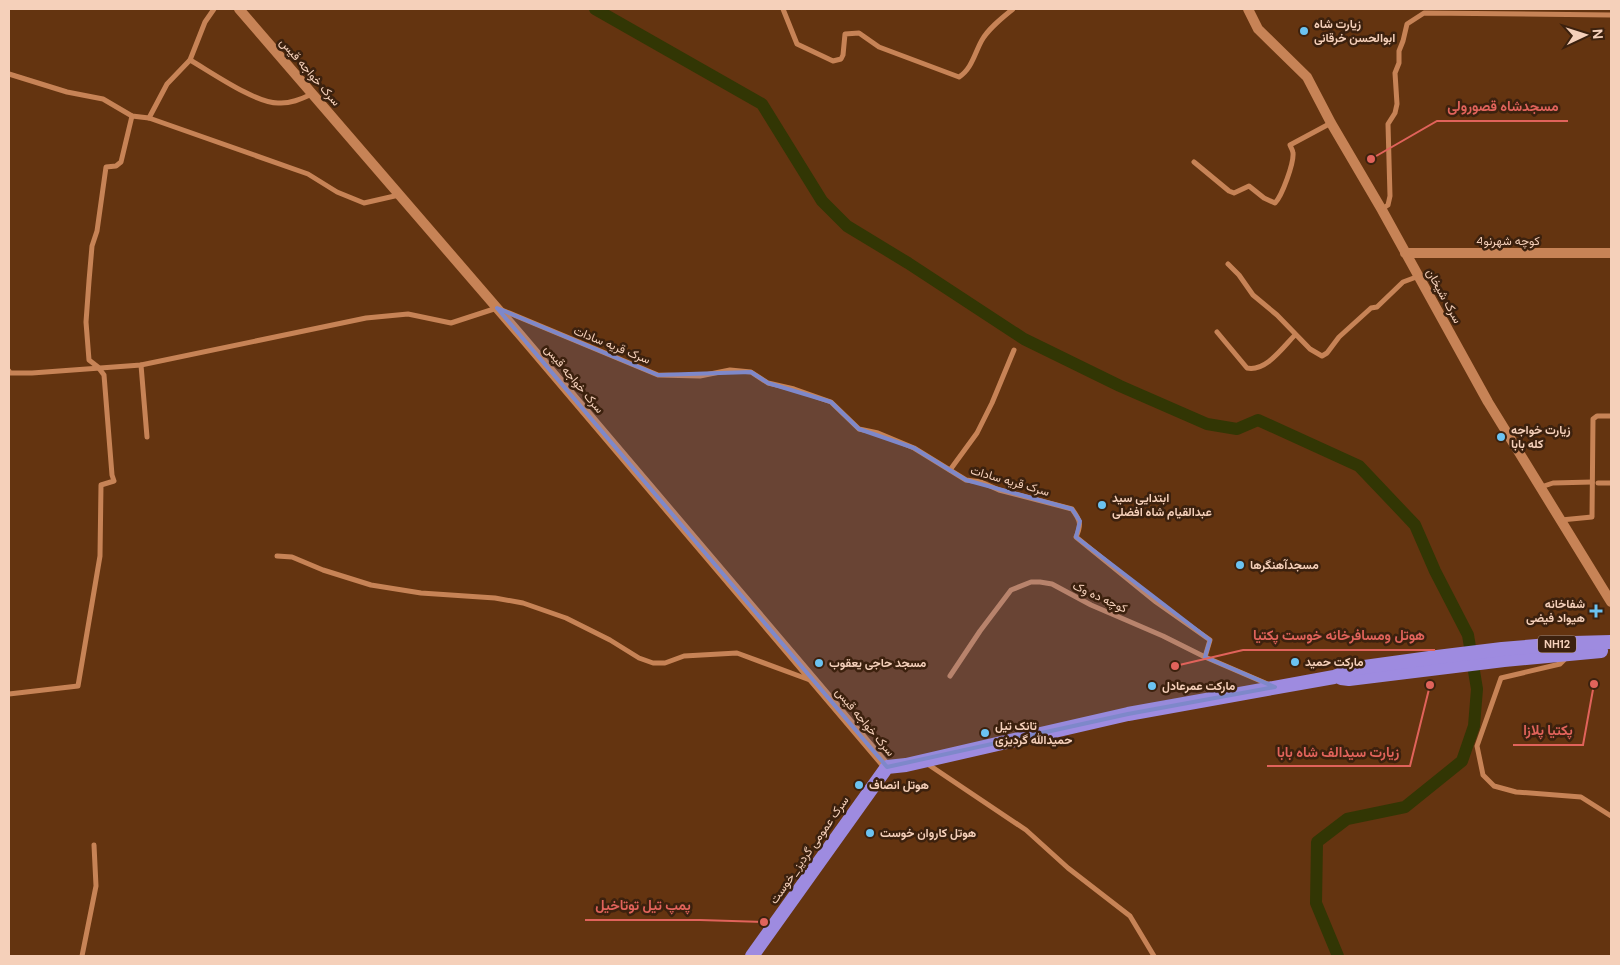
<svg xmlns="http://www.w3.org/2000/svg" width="1620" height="965" viewBox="0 0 1620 965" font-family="'DM Sans',Vazirmatn,sans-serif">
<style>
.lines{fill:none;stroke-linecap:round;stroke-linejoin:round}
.river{stroke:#323604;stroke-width:12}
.street{stroke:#c78356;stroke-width:5}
.secondary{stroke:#c78356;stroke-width:10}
.highway{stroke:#9e8be0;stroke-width:14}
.marked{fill:#7e88ca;fill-opacity:0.2;stroke:#7e88ca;stroke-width:4;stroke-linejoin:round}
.poi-dot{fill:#6bc3f2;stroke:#3c210e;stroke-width:2}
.labels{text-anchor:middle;stroke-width:5;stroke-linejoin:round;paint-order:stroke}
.shield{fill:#3c210e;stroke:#be9c86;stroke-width:1}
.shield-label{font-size:11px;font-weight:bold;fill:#f5d0ba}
.poi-label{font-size:12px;font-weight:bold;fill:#f5d0ba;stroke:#3c210e;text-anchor:start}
.street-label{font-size:12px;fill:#f5d0ba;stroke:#3c210e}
.leader{fill:none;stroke:#e1635b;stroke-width:2}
.callout-dot{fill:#e1635b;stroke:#3c210e;stroke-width:2}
.callout-label{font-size:14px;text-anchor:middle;font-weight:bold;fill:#e1635b;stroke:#3c210e;stroke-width:5;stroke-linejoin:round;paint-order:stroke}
</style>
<rect width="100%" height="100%" fill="#643410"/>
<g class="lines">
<path class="river" d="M595,9L762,104L822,201L847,226L908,263L1024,339L1120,386L1207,424L1237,429L1258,420L1359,466L1415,525L1435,571L1468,635L1477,689L1474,726L1462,761L1405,807L1347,819L1317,842L1316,903L1338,956"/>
<g class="street">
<path d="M783,9L797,44L833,61L841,59L843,55L845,34L859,33L879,47L959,77C972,69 975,52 982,40C989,28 1002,18 1013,9"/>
<path d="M190,60C211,72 255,103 278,103C290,104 301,99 312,94"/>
<path d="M9,74L67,92L103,99L132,116L149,118L308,174L337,192L364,203L399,195"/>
<path d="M149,118L167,84L190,60L205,22L214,9"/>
<path d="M1194,162L1229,191L1234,193L1249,186L1264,198L1275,203C1282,196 1294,163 1293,153C1293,150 1291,148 1290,145L1331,123"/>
<path d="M1382,209L1388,205L1390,196L1388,124L1395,113L1397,104L1395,73L1399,63V51L1403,41L1407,24L1424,13L1611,15"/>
<path d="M1228,264L1239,275L1253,295L1277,315L1310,349L1322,356L1327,353L1339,337L1371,308L1377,307L1403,282L1419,276"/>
<path d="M1217,332L1247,368C1266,372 1283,347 1295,335"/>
<path d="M141,365L147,437"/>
<path d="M9,371L10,373H32L141,365L366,318L408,314L451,323L497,308L658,375L700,376L730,370L751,372L768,383L794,389L831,402L859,429L878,433L914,448L966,480L981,482L999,490L1072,509C1080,520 1082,524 1076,537L1156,602L1210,640L1205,657"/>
<path d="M950,470L977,433L992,403L1014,350"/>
<path d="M1598,483H1611"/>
<path d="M1541,487L1553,483L1592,482"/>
<path d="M1561,520L1592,517L1593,419L1597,416H1611"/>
<path d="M277,556L292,557L323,570L371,585L421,593L495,598L523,603L566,618L610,640L639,658L653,663H665L684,656L737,653L810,680"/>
<path d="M1566,658L1560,664L1501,678L1477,746L1483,775L1494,786L1516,792L1581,797L1611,816"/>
<path d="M950,676L980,631L1011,590L1031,582H1040L1052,584L1091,605L1163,636L1205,657L1270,685"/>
<path d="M9,694L78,686L100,556L101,485L114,481L112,475L104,375L98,367L89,360L86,322L89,281L92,246L97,231L106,167L116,166L121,162L132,116"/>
<path d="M926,763L1026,830L1068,868L1130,916L1154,956"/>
<path d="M82,956L96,886L94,845"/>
</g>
<g class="secondary">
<path d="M239,9L522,337L887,767"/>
<path d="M1248,9L1258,29L1307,77L1331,123L1382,210L1488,402L1611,602"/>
<path d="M1405,253H1611"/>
</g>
<g class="highway">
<path d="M1341,678L1349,679L1504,660L1601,651"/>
<path d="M752,956L887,767L906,765L1128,714L1334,677L1357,668L1437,657L1502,649L1573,643L1611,642"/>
</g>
</g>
<path class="marked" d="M497,308L658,375L751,372L768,383L831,402L859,429L914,448L966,480L1072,509L1080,521L1076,537L1210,640L1205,657L1275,687L1128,714L887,767Z"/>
<g class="poi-dot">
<circle cx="1304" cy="31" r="5"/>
<circle cx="1501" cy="437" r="5"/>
<circle cx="1102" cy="505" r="5"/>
<circle cx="1240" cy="565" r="5"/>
<path d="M1593.5 603.5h5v5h5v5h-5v5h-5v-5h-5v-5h5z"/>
<circle cx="1295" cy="662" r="5"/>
<circle cx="819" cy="663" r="5"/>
<circle cx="1152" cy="686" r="5"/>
<circle cx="985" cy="733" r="5"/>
<circle cx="859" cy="785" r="5"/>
<circle cx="870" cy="833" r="5"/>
</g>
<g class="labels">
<rect class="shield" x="1538" y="635.5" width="38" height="17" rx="4"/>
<g class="shield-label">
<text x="1557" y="648">NH12</text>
</g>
<g class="poi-label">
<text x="1314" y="28">زیارت شاه<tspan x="1314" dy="14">ابوالحسن خرقانی</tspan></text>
<text x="1511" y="434">زیارت خواجه<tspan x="1511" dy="14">کله بابا</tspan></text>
<text x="1112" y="502">ابتدایی سید<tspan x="1112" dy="14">عبدالقیام شاه افضلی</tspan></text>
<text x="1250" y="569">مسجدآهنگرها</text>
<text x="1585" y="608" text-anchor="end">شفاخانه<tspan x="1585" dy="14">هیواد فیضی</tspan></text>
<text x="1305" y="666">مارکت حمید</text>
<text x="829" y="667">مسجد حاجی یعقوب</text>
<text x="1162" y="690">مارکت عمرعادل</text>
<text x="995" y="730">تانک تیل<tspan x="995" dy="14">حمیدالله گردیزی</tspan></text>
<text x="869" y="789">هوتل انصاف</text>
<text x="880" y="837">هوتل کاروان خوست</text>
</g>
<g class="street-label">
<text transform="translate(310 72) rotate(49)" y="4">سرک خواجه قیس</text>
<text x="1508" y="245">کوچه شهرنو4</text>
<text transform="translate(1444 296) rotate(61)" y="4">سرک شیخان</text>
<text transform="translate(612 345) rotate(22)" y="4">سرک قریه سادات</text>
<text transform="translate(574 379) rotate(50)" y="4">سرک خواجه قیس</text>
<text transform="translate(1010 481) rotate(16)" y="4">سرک قریه سادات</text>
<text transform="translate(1100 597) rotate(25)" y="4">کوچه ده وک</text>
<text transform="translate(865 722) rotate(50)" y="4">سرک خواجه قیس</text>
<text transform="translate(809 850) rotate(-55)" y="4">سرک عمومی گردیز_خوست</text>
</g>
</g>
<path class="leader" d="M1371 159L1437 121H1568M1175 666L1243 650H1435M1594 684L1583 745H1513M1430 685L1410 766H1267M764 922L700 920H585"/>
<g class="callout-dot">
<circle cx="1371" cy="159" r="5"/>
<circle cx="1175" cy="666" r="5"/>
<circle cx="1594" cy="684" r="5"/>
<circle cx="1430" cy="685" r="5"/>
<circle cx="764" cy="922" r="5"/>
</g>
<g class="callout-label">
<text x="1503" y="111">مسجدشاه قصورولی</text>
<text x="1339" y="640">هوتل ومسافرخانه خوست پکتیا</text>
<text x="1548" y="735">پکتیا پلازا</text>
<text x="1338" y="757">زیارت سیدالف شاه بابا</text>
<text x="643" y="910">پمپ تیل توتاخیل</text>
</g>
<rect width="1620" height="965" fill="none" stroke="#f5d0ba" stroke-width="20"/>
<g transform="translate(1585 35) rotate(86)" stroke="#3c210e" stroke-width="4" paint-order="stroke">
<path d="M0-4L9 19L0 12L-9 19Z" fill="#f5d0ba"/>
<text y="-8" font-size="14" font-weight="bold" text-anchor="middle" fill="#f5d0ba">N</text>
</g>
</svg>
